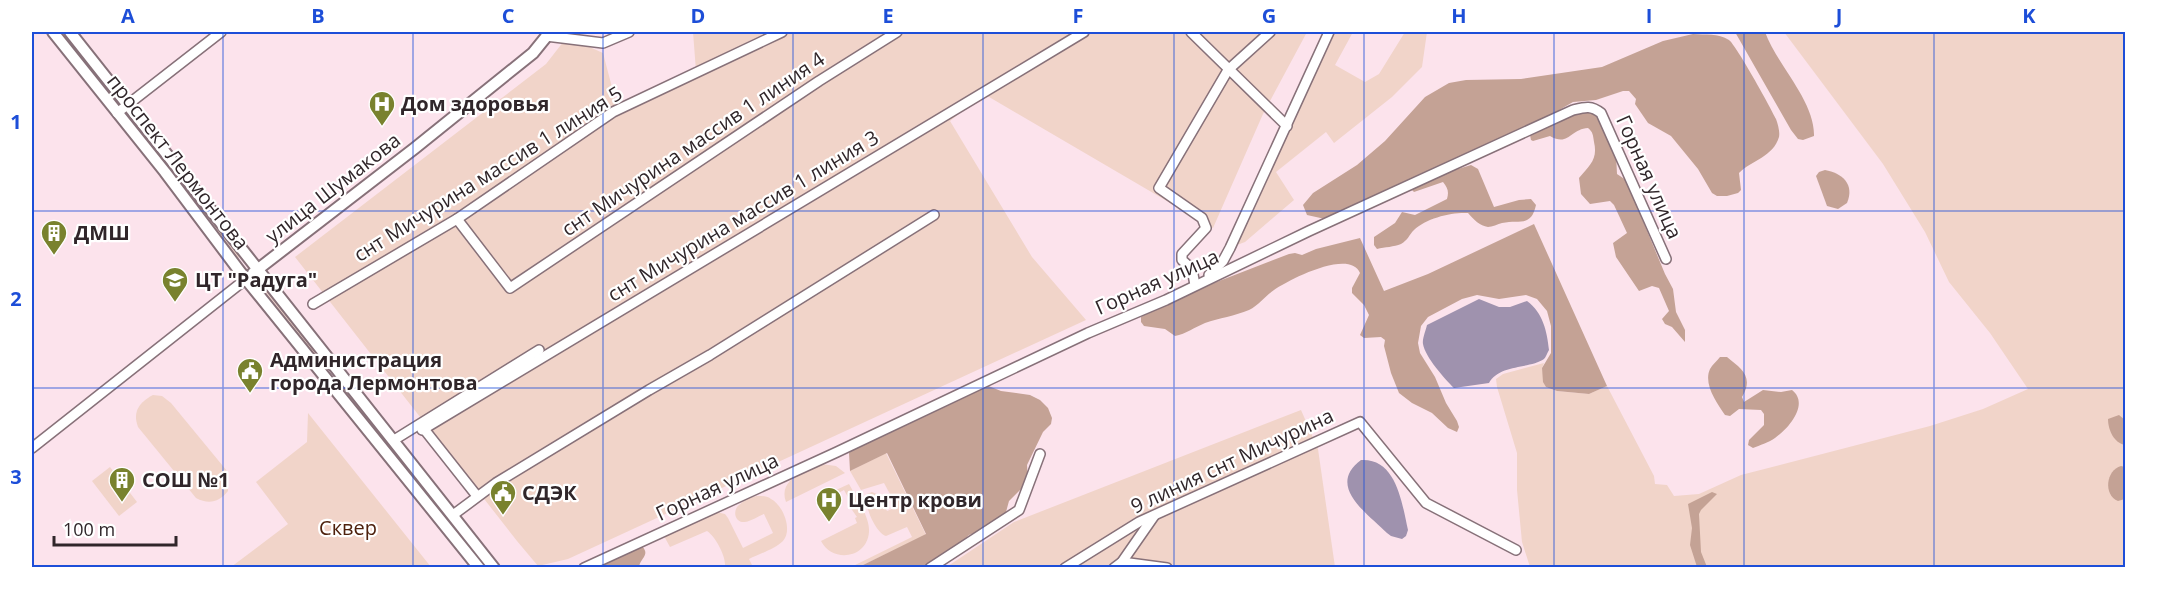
<svg xmlns="http://www.w3.org/2000/svg" width="2157" height="599" viewBox="0 0 2157 599" font-family="'Open Sans',sans-serif">
<style>
.green{fill:#f1d4c9}
.forest{fill:#c4a295}
.water{fill:#9f92ae}
.lines{fill:none;stroke-linecap:round;stroke-linejoin:round}
.minor-casing{stroke:#877179;stroke-width:12}
.tertiary-casing{stroke:#877179;stroke-width:14}
.minor{stroke:#fff;stroke-width:9}
.tertiary{stroke:#fff;stroke-width:10}
.grid{fill:none;stroke:#1d4ed8;stroke-width:1.5;stroke-opacity:0.55}
.labels{text-anchor:middle;stroke-width:4.5;stroke-linejoin:round;paint-order:stroke}
.poi-label{font-size:20px;font-weight:bold;fill:#30262a;stroke:#fff;text-anchor:start}
.street-label{font-size:20px;fill:#30262a;stroke:#fff}
.park-label{font-size:20px;fill:#4d200c;stroke:#fff}
.neatline{fill:none;stroke:#1d4ed8;stroke-width:2}
.grid-label{font-size:20px;text-anchor:middle;font-weight:bold;fill:#1d4ed8}
</style>
<rect width="100%" height="100%" fill="#fce3ec"/>
<g class="green">
<path d="M693,32H1307L1263,114L1213,228L984,94L950,121L1032,257L1086,320L568,559L538,566L517,541L295,257L546,64L567,37L603,53L619,114L696,71Z"/>
<path d="M1335,32H1353L1335,65L1365,82L1379,74L1405,32H1427L1422,67L1392,97L1334,143L1326,132L1276,172L1294,200L1245,242L1237,245L1236,242Z"/>
<path d="M1784,32H2125V567H1530L1522,542L1517,490V453L1497,387L1496,379L1503,374L1544,363L1542,368L1546,387L1557,391L1589,394L1607,386L1654,476L1655,484L1667,485L1674,496L1699,494L1741,475L1930,426L1983,409L2028,389L1990,333L1949,282L1925,232L1883,164Z"/>
<path d="M131,118L241,256L238,258L129,120Z"/>
<path d="M267,288L330,368L327,370L264,290Z"/>
<path d="M346,388L489,567H485L343,390Z"/>
<path d="M153,395L162,396L171,403L227,471L228,491C219,502 209,505 196,498L138,427C132,411 140,402 153,395Z"/>
<path d="M1301,410L1318,449L1335,567L945,568L1014,522Z"/>
<path d="M308,413L431,567H231L288,524L256,482L307,442Z"/>
<path d="M886,453L926,535L859,567L849,568L912,537L907,527L886,536C876,533 863,505 867,494L872,492L879,495L887,511L897,507L884,483L861,490L850,471Z"/>
<path d="M821,464L836,466L845,473L786,502C778,479 805,471 821,464Z"/>
<path d="M110,467L137,502L119,516L92,481Z"/>
<path d="M849,484C856,497 870,517 869,532C867,559 832,563 821,541L857,523L855,518L857,517L850,507L853,505L848,501L849,499L844,490L827,499L825,495Z"/>
<path d="M757,496C762,496 767,496 771,499C783,505 793,530 783,541C775,549 759,554 749,559L753,567H722L725,566C726,556 715,536 707,531L670,547L664,536L716,512L725,514L728,518L743,548L773,533L764,514C758,516 752,521 745,522C735,523 732,511 739,505C744,500 750,497 757,496Z"/>
</g>
<g class="forest">
<path d="M1735,32H1765C1777,65 1815,101 1814,136L1803,140L1798,139L1791,130Z"/>
<path d="M1693,34C1705,35 1718,33 1729,40C1736,45 1771,108 1776,119C1778,124 1780,132 1779,137C1773,157 1752,160 1739,173L1741,190L1738,193L1727,196H1717L1712,193L1698,169L1671,136L1648,123L1635,104L1636,99L1629,91H1623L1596,100L1573,102L1547,117L1325,219L1307,215L1303,205L1313,193L1357,165L1385,141L1425,97L1449,83L1466,80L1521,79L1602,67L1663,41Z"/>
<path d="M1589,111L1596,114L1616,154L1617,174L1626,180L1665,274L1673,289L1676,312L1685,330V342L1672,327L1665,324L1662,319L1669,311L1659,288L1652,286L1639,291L1616,257L1613,243L1627,233L1614,205L1610,201L1590,204L1581,194L1579,178C1590,165 1598,159 1594,142C1593,135 1593,132 1588,128C1570,129 1569,147 1550,136L1533,141L1531,140L1530,135L1578,112Z"/>
<path d="M1471,165L1478,169L1494,207L1519,200L1531,199L1536,205C1531,228 1519,219 1502,223C1498,224 1492,227 1488,227C1480,226 1473,219 1468,213C1452,212 1426,218 1414,230C1409,235 1408,240 1401,244C1394,247 1385,247 1377,249L1374,245V237L1395,223L1402,212L1415,215L1447,199C1449,192 1448,188 1443,182L1414,192L1412,190L1413,188L1442,174Z"/>
<path d="M1825,170C1842,173 1855,184 1847,203L1838,209L1827,206L1816,176L1819,172Z"/>
<path d="M1534,224L1607,386L1589,394L1557,391L1546,387L1543,382L1542,368L1551,353V326L1547,311L1537,299L1526,295L1499,299L1477,295L1462,299L1428,317L1421,326L1418,343L1420,353L1435,377L1446,403L1457,421L1459,427L1457,432L1448,428L1432,413L1412,403L1399,393L1391,373L1384,346L1385,340L1381,337L1364,338L1360,335L1369,315L1364,305L1352,293V288L1360,273C1350,248 1288,280 1274,290C1265,296 1259,305 1249,310C1235,316 1219,318 1205,323C1195,327 1186,334 1175,336L1165,329L1144,326L1141,322V317L1151,311L1214,283L1289,254L1295,253L1302,255L1316,249L1360,238L1384,291L1428,274Z"/>
<path d="M1720,357H1727C1742,369 1754,377 1742,397L1744,402L1763,390L1781,392L1792,390C1810,404 1788,429 1775,438C1768,443 1760,445 1753,448L1748,445L1749,440L1764,425V414L1761,410L1739,409L1730,416L1725,415C1717,403 1703,384 1710,369C1712,365 1717,361 1720,357Z"/>
<path d="M986,385L1001,391L1030,395L1040,400L1048,408L1052,418L1051,424L1043,432L1027,465L1028,482L1009,501L1006,512L1003,516L984,529L969,535L961,543L924,567H859L926,534L887,453L850,471L849,453L852,449Z"/>
<path d="M2119,415L2125,420V445C2114,443 2108,430 2108,419Z"/>
<path d="M2121,466L2125,467V499L2118,501C2103,495 2106,470 2121,466Z"/>
<path d="M1712,492L1717,494L1701,510L1699,514L1701,552L1707,567H1697L1690,545L1692,528L1688,504Z"/>
<path d="M641,545C651,555 641,557 639,567L593,568Z"/>
</g>
<g class="water">
<path d="M1479,299L1499,307H1510L1527,301C1543,313 1547,331 1549,350C1547,353 1546,357 1544,359C1530,369 1499,364 1489,383L1454,388C1445,379 1425,357 1423,344C1422,339 1426,330 1427,325Z"/>
<path d="M1361,460C1397,458 1402,504 1408,530L1406,536L1402,539L1391,536L1387,533C1367,513 1326,486 1361,460Z"/>
</g>
<g class="lines">
<g class="minor-casing">
<g id="minor">
<path d="M1191,32L1287,126"/>
<path d="M546,36L603,43L629,32"/>
<path d="M117,113L221,32"/>
<path d="M457,219L510,288L819,81L897,32"/>
<path d="M1209,275L1223,261L1230,248L1329,32"/>
<path d="M1195,285L1192,269L1182,260V254L1206,228L1202,218L1159,188L1228,70L1270,32"/>
<path d="M313,304L457,219L613,112L782,32"/>
<path d="M424,429L477,496"/>
<path d="M422,430L1084,32"/>
<path d="M394,440L539,350"/>
<path d="M32,448L246,279"/>
<path d="M453,515L496,483L649,390L710,355L934,215"/>
<path d="M1122,562L1167,568"/>
<path d="M584,568L837,452L1088,333L1166,300L1309,231L1573,110C1585,107 1591,105 1601,113L1666,259"/>
<path d="M930,568L1019,510L1040,454"/>
<path d="M1065,568L1139,522L1360,422L1426,503L1516,550"/>
<path d="M1114,568L1122,562L1154,516"/>
</g>
</g>
<g class="tertiary-casing">
<g id="tertiary">
<path d="M53,32L165,172L241,273L479,568"/>
<path d="M70,32L494,568"/>
<path d="M253,273L415,148L533,53L550,32"/>
</g>
</g>
<use href="#minor" class="minor"/>
<use href="#tertiary" class="tertiary"/>
</g>
<path class="grid" d="M223,32V568M413,32V568M603,32V568M793,32V568M983,32V568M1174,32V568M1364,32V568M1554,32V568M1744,32V568M1934,32V568M32,211H2126M32,388H2126"/>
<defs>
<g id="hospital-pin" transform="scale(1.35)"><path d="M0 17L-7.5 6A9.5 9.5 0 1 1 7.5 6Z" fill="#79822e" stroke="#fff"/><path d="M-5-5h3v3.5h4V-5h3V5h-3V1.5h-4V5h-3Z" fill="#fff"/></g>
<g id="building-pin" transform="scale(1.35)"><path d="M0 17L-7.5 6A9.5 9.5 0 1 1 7.5 6Z" fill="#79822e" stroke="#fff"/><path d="M-4-6H4V6H1V3H-1V6H-4ZM-2.5-4.3h1.7v1.8h-1.7ZM.8-4.3h1.7v1.8H.8ZM-2.5-1h1.7V.8h-1.7ZM.8-1h1.7V.8H.8Z" fill="#fff"/></g>
<g id="school-pin" transform="scale(1.35)"><path d="M0 17L-7.5 6A9.5 9.5 0 1 1 7.5 6Z" fill="#79822e" stroke="#fff"/><path d="M0-5L7-2L0 1L-7-2ZM-4 1L0 2.5L4 1V4Q0 6-4 4Z" fill="#fff"/></g>
<g id="civic-pin" transform="scale(1.35)"><path d="M0 17L-7.5 6A9.5 9.5 0 1 1 7.5 6Z" fill="#79822e" stroke="#fff"/><path d="M-.6-6.5H3V-4.5H.6V-3L4-1V1h2V6H-6V1h2V-1L-.6-3ZM-1.2 2.5V6h2.4V2.5Z" fill="#fff"/></g>
</defs>
<g fill-rule="evenodd">
<use href="#hospital-pin" x="382" y="104"/>
<use href="#building-pin" x="54" y="233"/>
<use href="#school-pin" x="175" y="280"/>
<use href="#civic-pin" x="250" y="371"/>
<use href="#building-pin" x="122" y="480"/>
<use href="#civic-pin" x="503" y="493"/>
<use href="#hospital-pin" x="829" y="500"/>
</g>
<g class="labels">
<g class="poi-label">
<text x="401" y="111">Дом здоровья</text>
<text x="74" y="240">ДМШ</text>
<text x="195" y="287">ЦТ "Радуга"</text>
<text x="270" y="367">Администрация<tspan x="270" dy="23">города Лермонтова</tspan></text>
<text x="142" y="487">СОШ №1</text>
<text x="522" y="500">СДЭК</text>
<text x="848" y="507">Центр крови</text>
</g>
<g class="street-label">
<text transform="translate(693 144) rotate(-34)" y="7">снт Мичурина массив 1 линия 4</text>
<text transform="translate(178 162) rotate(52)" y="7">проспект Лермонтова</text>
<text transform="translate(488 174) rotate(-32)" y="7">снт Мичурина массив 1 линия 5</text>
<text transform="translate(1649 177) rotate(66)" y="7">Горная улица</text>
<text transform="translate(333 188) rotate(-38)" y="7">улица Шумакова</text>
<text transform="translate(743 216) rotate(-31)" y="7">снт Мичурина массив 1 линия 3</text>
<text transform="translate(1157 282) rotate(-24)" y="7">Горная улица</text>
<text transform="translate(1232 461) rotate(-25)" y="7">9 линия снт Мичурина</text>
<text transform="translate(717 487) rotate(-25)" y="7">Горная улица</text>
</g>
<g class="park-label">
<text x="348" y="535">Сквер</text>
</g>
</g>
<rect width="2157" height="599" fill="none" stroke="#ffffff" stroke-width="66"/>
<path d="M54 536v9h122v-9" fill="none" stroke="#30262a" stroke-width="3"/>
<text x="63" y="536" font-size="18" fill="#30262a" stroke="#ffffff" stroke-width="4.5" paint-order="stroke">100 m</text>
<rect x="33" y="33" width="2091" height="533" class="neatline"/>
<g class="grid-label">
<text x="128" y="23">A</text>
<text x="318" y="23">B</text>
<text x="508" y="23">C</text>
<text x="698" y="23">D</text>
<text x="888" y="23">E</text>
<text x="1078" y="23">F</text>
<text x="1269" y="23">G</text>
<text x="1459" y="23">H</text>
<text x="1649" y="23">I</text>
<text x="1839" y="23">J</text>
<text x="2029" y="23">K</text>
<text x="16" y="129">1</text>
<text x="16" y="306">2</text>
<text x="16" y="484">3</text>
</g>
</svg>
